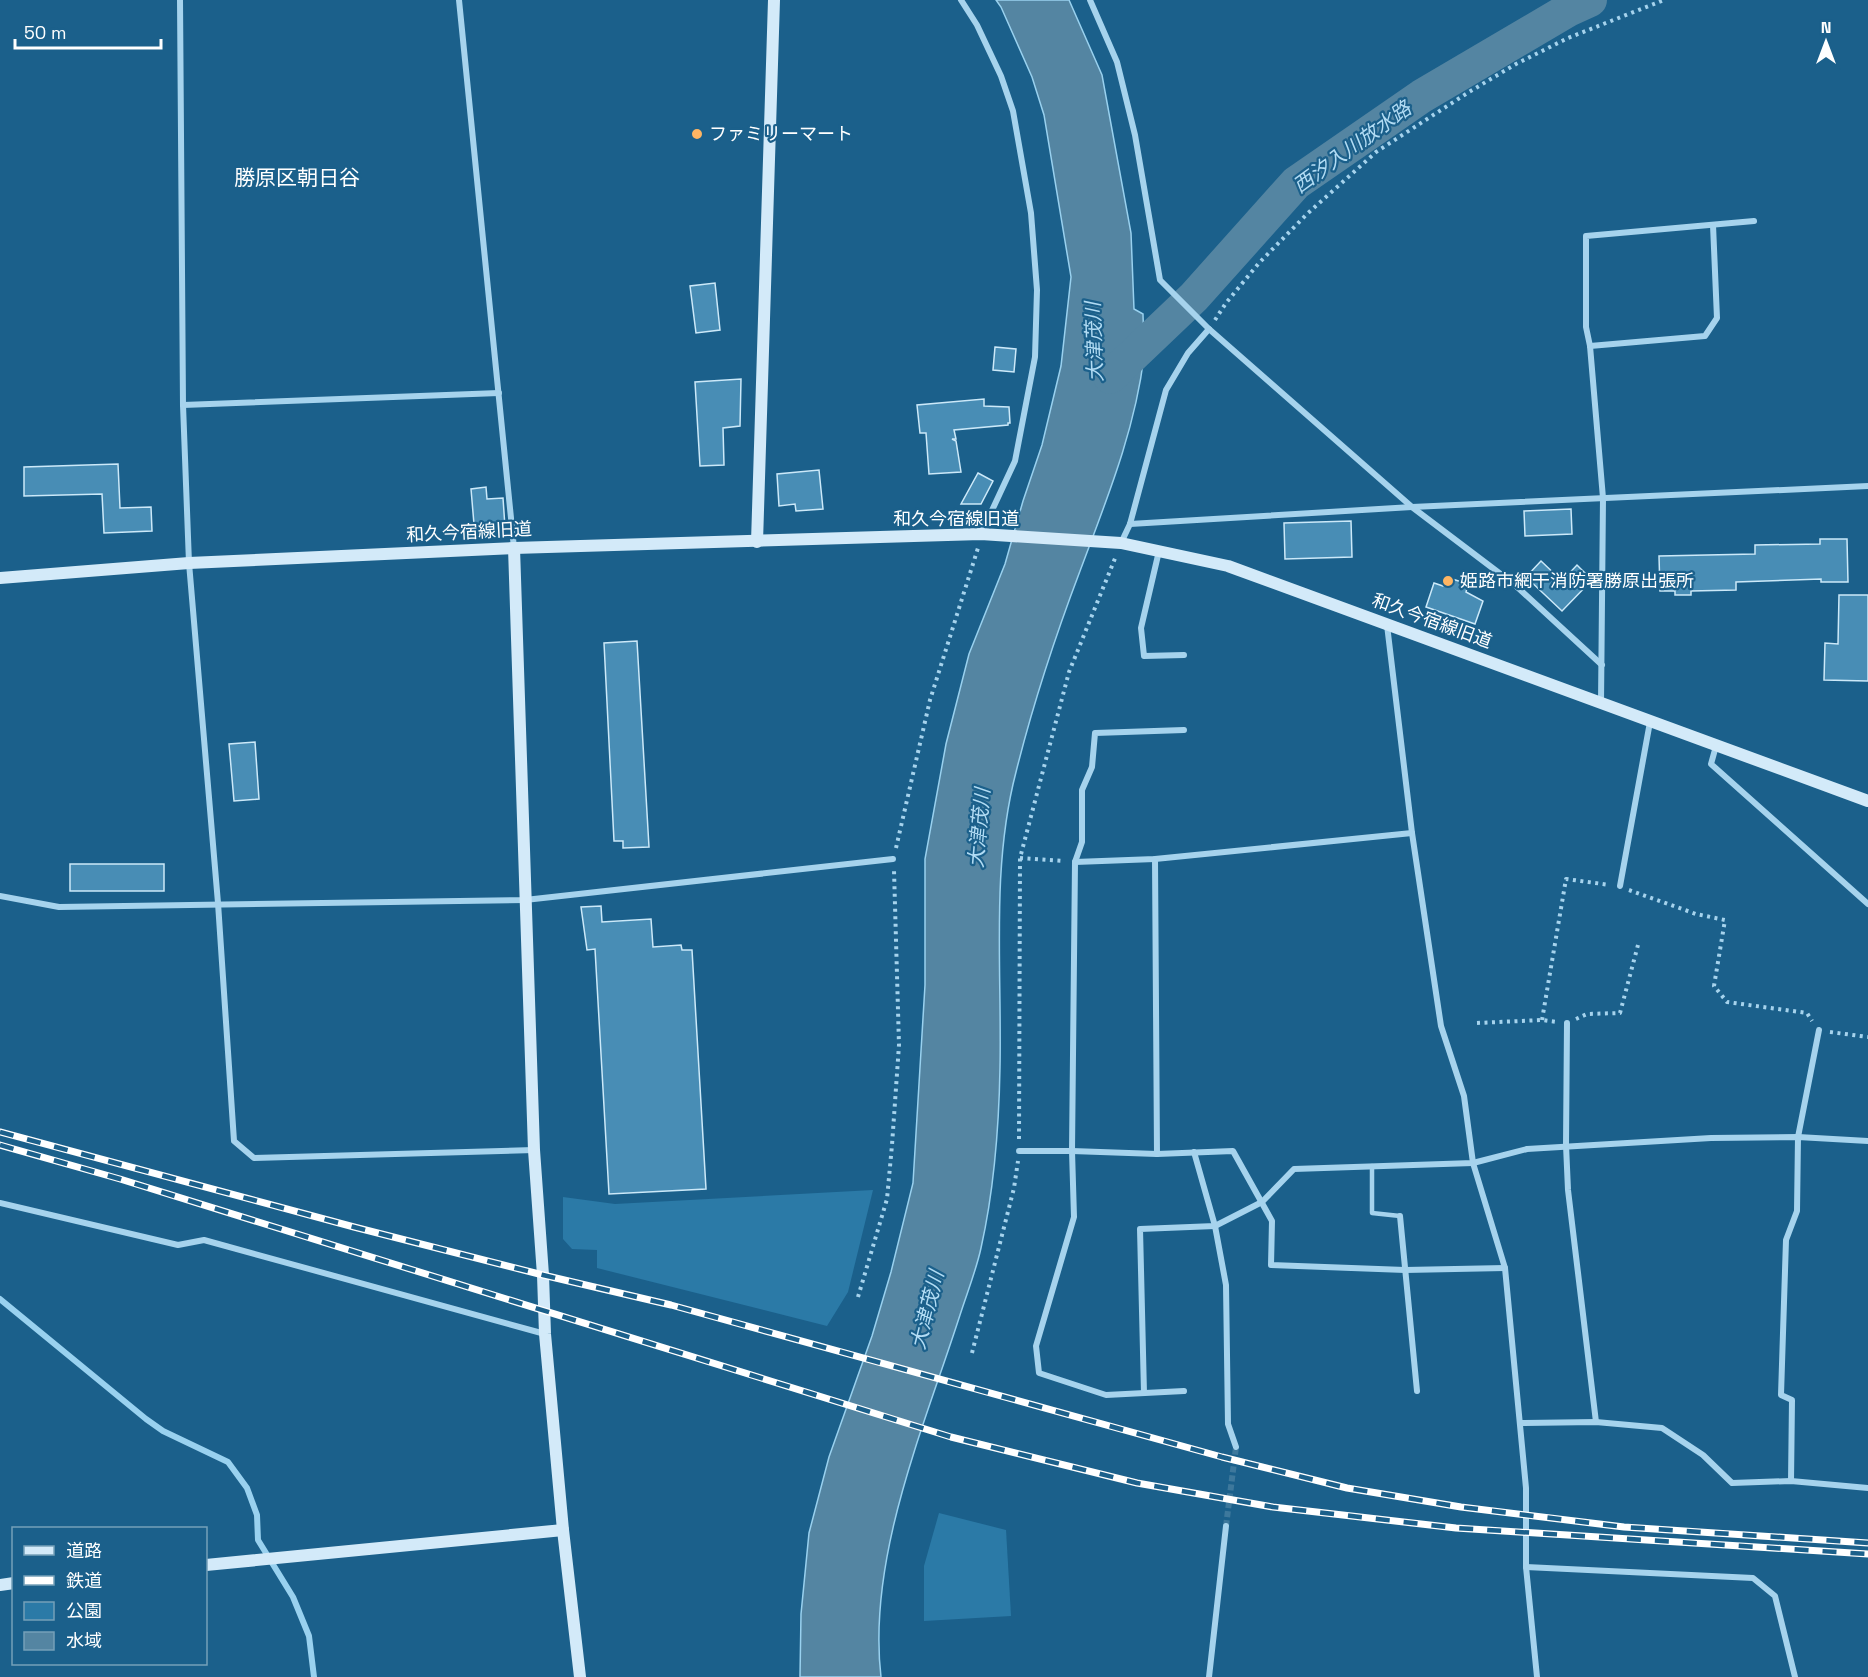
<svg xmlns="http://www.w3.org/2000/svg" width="1868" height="1677" viewBox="0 0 1868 1677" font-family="'Space Grotesk','Noto Sans JP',sans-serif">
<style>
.green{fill:#2b7aa7}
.water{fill:#5485a2;stroke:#99d1ef;stroke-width:1.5}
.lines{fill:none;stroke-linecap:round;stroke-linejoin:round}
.stream{stroke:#99d1ef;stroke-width:6}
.river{stroke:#5485a2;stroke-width:34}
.building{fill:#488db5;stroke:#cce9f9;stroke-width:1.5}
.street-tunnel{stroke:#3d789c;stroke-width:6;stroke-dasharray:6 3;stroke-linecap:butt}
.path{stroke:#a6d3ed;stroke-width:4;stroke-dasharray:3 4.5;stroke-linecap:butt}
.lane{stroke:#a6d3ed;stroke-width:4.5}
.street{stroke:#a6d3ed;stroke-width:6}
.secondary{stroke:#d3eaf9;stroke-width:12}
.rail-casing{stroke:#fff;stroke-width:7}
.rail{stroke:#1b608b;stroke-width:4.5;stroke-dasharray:14;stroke-linecap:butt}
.poi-dot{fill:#feb563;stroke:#1b608b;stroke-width:2}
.labels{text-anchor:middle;stroke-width:4.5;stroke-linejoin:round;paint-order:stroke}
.poi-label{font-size:18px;fill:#fff;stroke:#1b608b;text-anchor:start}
.street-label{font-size:18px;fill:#fff;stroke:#1b608b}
.water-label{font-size:20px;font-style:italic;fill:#b2dcf4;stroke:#1b608b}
.quarter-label{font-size:21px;fill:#fff;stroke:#1b608b}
</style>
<rect width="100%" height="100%" fill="#1b608b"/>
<g class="green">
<path d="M873,1190L848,1292L827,1326L597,1268V1250L572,1249L563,1239V1197L615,1204Z"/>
<path d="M939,1513L1006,1530L1011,1616L924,1621V1566Z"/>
</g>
<path class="water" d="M996,0H1069L1102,75L1131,233L1134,309L1143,314C1143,328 1146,343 1144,356C1135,431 1106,501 1080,571C1055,637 1033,704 1016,772C991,868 1002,968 1000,1067C999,1126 994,1190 981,1248C976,1271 967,1293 960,1315C924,1427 867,1558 881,1677H800L801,1614L809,1533L829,1457L872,1336L891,1272L913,1183L925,985V859L946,744L969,654L1005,564L1023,501L1042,445L1061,366L1071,277L1044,115L1032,77L1001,7Z"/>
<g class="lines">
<path class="stream" d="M0,1299L146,1419L163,1431L228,1462L247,1488L257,1515L258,1540L293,1597L309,1636L314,1677"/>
<path class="river" d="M1110,377L1194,297L1296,183L1422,96L1568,10L1590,0"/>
</g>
<g class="building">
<path d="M715,283L720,330L696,333L690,286Z"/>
<path d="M995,347L1016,349L1014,372L993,370Z"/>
<path d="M741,379L740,426L723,428L724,465L700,466L695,382Z"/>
<path d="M984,399V406L1009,407L1010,423H1008V425L954,430L956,439H952L956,441L961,472L929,474L926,433H920L917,405Z"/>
<path d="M118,464L120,508L151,507L152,531L104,533L102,494L24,496V467Z"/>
<path d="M819,470L823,509L796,511L795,504L779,506L777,474Z"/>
<path d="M978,473L993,481L981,504H961Z"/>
<path d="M486,487L487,499L503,498L505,527L490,528V535L475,536L471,489Z"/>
<path d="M1571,509L1572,534L1525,536L1524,511Z"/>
<path d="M1351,521L1352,557L1285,559L1284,523Z"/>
<path d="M1820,539H1847L1848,582H1821V579L1736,582V590L1691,591V595H1675V591H1660L1659,556L1755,554V545L1820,544Z"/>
<path d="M1541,561L1562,581L1577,565L1592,580L1562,611L1526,577Z"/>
<path d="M1446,577L1468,584L1466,592L1483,601L1475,624L1426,607L1434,583L1443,586Z"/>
<path d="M1839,595H1868V681L1824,680L1825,643L1838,644Z"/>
<path d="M637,641L649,847L623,848V841H614L604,643Z"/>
<path d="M255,742L259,799L234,801L229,744Z"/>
<rect x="70" y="864" width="94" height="27"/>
<path d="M601,906L602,922L651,919L653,947L681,945L682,950H692L706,1189L609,1194L595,949L587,950L581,907Z"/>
</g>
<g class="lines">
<path class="street-tunnel" d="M1226,1526L1236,1447"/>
<g class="path">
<path d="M1215,320L1226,303L1259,263L1307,214L1376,152L1469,92L1516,64L1568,38L1664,0"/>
<path d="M896,848L930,700L978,548"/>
<path d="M1020,858L1064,861"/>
<path d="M1629,890L1696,914L1725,920L1714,986L1727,1002L1807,1013L1812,1021"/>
<path d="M1576,1019L1587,1014L1620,1013L1638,945"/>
<path d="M1542,1020L1566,879L1610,885"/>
<path d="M1477,1023L1542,1020L1557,1022"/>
<path d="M1830,1032L1868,1037"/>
<path d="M1019,1139L1020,858L1069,672L1116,556"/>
<path d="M858,1297L887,1199L892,1145L899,1045L894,870"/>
<path d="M972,1353L1014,1188L1018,1161"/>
</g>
<path class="lane" d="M1372,1166V1213L1400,1216"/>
<g class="street">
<path d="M180,0L183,405L189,563L218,903L234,1141L254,1158L534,1150"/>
<path d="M459,0L514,548"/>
<path d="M961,0L977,25L1001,76L1013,111L1031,213L1037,290L1035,357L1015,461L981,534"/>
<path d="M1090,0L1117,62L1135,135L1160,280L1209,329L1412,507L1515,585L1602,665"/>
<path d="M1590,346L1705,336L1717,318L1713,225"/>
<path d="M183,405L499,393"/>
<path d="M1130,524L1412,507L1868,486"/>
<path d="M1121,543L1130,524L1166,390L1188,353L1209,329"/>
<path d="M1159,551L1141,628L1144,656L1184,655"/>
<path d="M1387,625L1412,833L1441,1026L1464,1096L1473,1163L1505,1268L1526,1488V1567L1537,1677"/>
<path d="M1601,703L1603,498L1590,346L1586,327V236L1754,221"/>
<path d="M1184,730L1095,733L1092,767L1082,790V842L1075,862L1072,1151L1074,1217L1036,1346L1039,1373L1106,1395L1184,1391"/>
<path d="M1716,746L1711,764L1868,904"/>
<path d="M1155,859L1157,1154"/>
<path d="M1075,862L1155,859L1412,833"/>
<path d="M1620,886L1650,722"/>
<path d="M0,896L59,907L525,900L893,859"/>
<path d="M1567,1023L1566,1145L1568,1190L1596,1422"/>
<path d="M1019,1151H1072L1157,1154L1233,1151L1272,1221L1271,1265L1405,1270L1505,1268"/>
<path d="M1194,1152L1215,1226L1226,1285L1228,1424L1236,1447"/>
<path d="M0,1203L178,1245L204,1240L545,1334"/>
<path d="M1400,1216L1417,1391"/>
<path d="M1144,1393L1140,1229L1215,1226L1262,1202L1294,1169L1473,1163L1527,1149L1711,1138L1798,1137L1868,1141"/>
<path d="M1520,1423L1596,1422L1662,1428L1703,1455L1732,1483L1791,1481L1868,1488"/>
<path d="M1791,1481L1792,1400L1781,1395L1786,1240L1797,1211L1798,1137L1819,1030"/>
<path d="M1526,1567L1753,1578L1775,1596L1795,1677"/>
<path d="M1209,1677L1226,1526"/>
</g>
<g class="secondary">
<path d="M757,542L774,0"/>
<path d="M514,548L534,1150L543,1275L545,1334L563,1530L580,1677"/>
<path d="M0,578L189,563L514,548L981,534L1121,543L1228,566L1868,801"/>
<path d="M206,1565L563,1530"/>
<path d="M0,1585L14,1583"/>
</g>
<g class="rail-casing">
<g id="rail">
<path d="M0,1132L354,1227L543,1275L671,1305L1222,1457L1347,1488L1461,1507L1624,1527L1868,1543"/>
<path d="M0,1145L120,1179L951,1437L1137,1483L1273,1507L1456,1528L1868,1554"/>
</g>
</g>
<use href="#rail" class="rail"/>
</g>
<g class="poi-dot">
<circle cx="697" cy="134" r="6"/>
<circle cx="1448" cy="581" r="6"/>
</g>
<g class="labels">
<g class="poi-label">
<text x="709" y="140">ファミリーマート</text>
<text x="1460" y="587">姫路市網干消防署勝原出張所</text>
</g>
<g class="street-label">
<text x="956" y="525">和久今宿線旧道</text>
<text transform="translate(469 532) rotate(-3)" y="6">和久今宿線旧道</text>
<text transform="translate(1432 621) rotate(20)" y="6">和久今宿線旧道</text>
</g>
<g class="water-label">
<text transform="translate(1352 147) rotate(-36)" y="7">西汐入川放水路</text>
<text transform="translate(1094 342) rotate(-92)" y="7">大津茂川</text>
<text transform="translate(979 828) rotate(-85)" y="7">大津茂川</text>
<text transform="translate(927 1310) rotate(-76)" y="7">大津茂川</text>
</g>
<g class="quarter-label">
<text x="297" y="185">勝原区朝日谷</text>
</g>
</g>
<rect x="12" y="1527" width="195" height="138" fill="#1b608b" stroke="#76a0b9" stroke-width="1.5"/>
<rect x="24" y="1546" width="30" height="9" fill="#d3eaf9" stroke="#76a0b9" stroke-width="1.5"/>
<text x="66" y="1557" font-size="18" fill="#ffffff">道路</text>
<rect x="24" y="1576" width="30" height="9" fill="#ffffff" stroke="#76a0b9" stroke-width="1.5"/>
<text x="66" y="1587" font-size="18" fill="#ffffff">鉄道</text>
<rect x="24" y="1602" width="30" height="18" fill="#2b7aa7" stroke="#76a0b9" stroke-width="1.5"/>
<text x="66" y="1617" font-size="18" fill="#ffffff">公園</text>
<rect x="24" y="1632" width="30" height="18" fill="#5485a2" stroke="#76a0b9" stroke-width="1.5"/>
<text x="66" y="1647" font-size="18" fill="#ffffff">水域</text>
<g transform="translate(1826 42)" stroke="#1b608b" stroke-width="4.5" paint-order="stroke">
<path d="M0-4.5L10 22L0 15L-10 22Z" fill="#ffffff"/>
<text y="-9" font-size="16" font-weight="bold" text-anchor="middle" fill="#ffffff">N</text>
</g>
<path d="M15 39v9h146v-9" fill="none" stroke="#ffffff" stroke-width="3"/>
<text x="24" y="39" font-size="18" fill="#ffffff" stroke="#1b608b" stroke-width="4.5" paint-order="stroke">50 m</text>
</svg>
